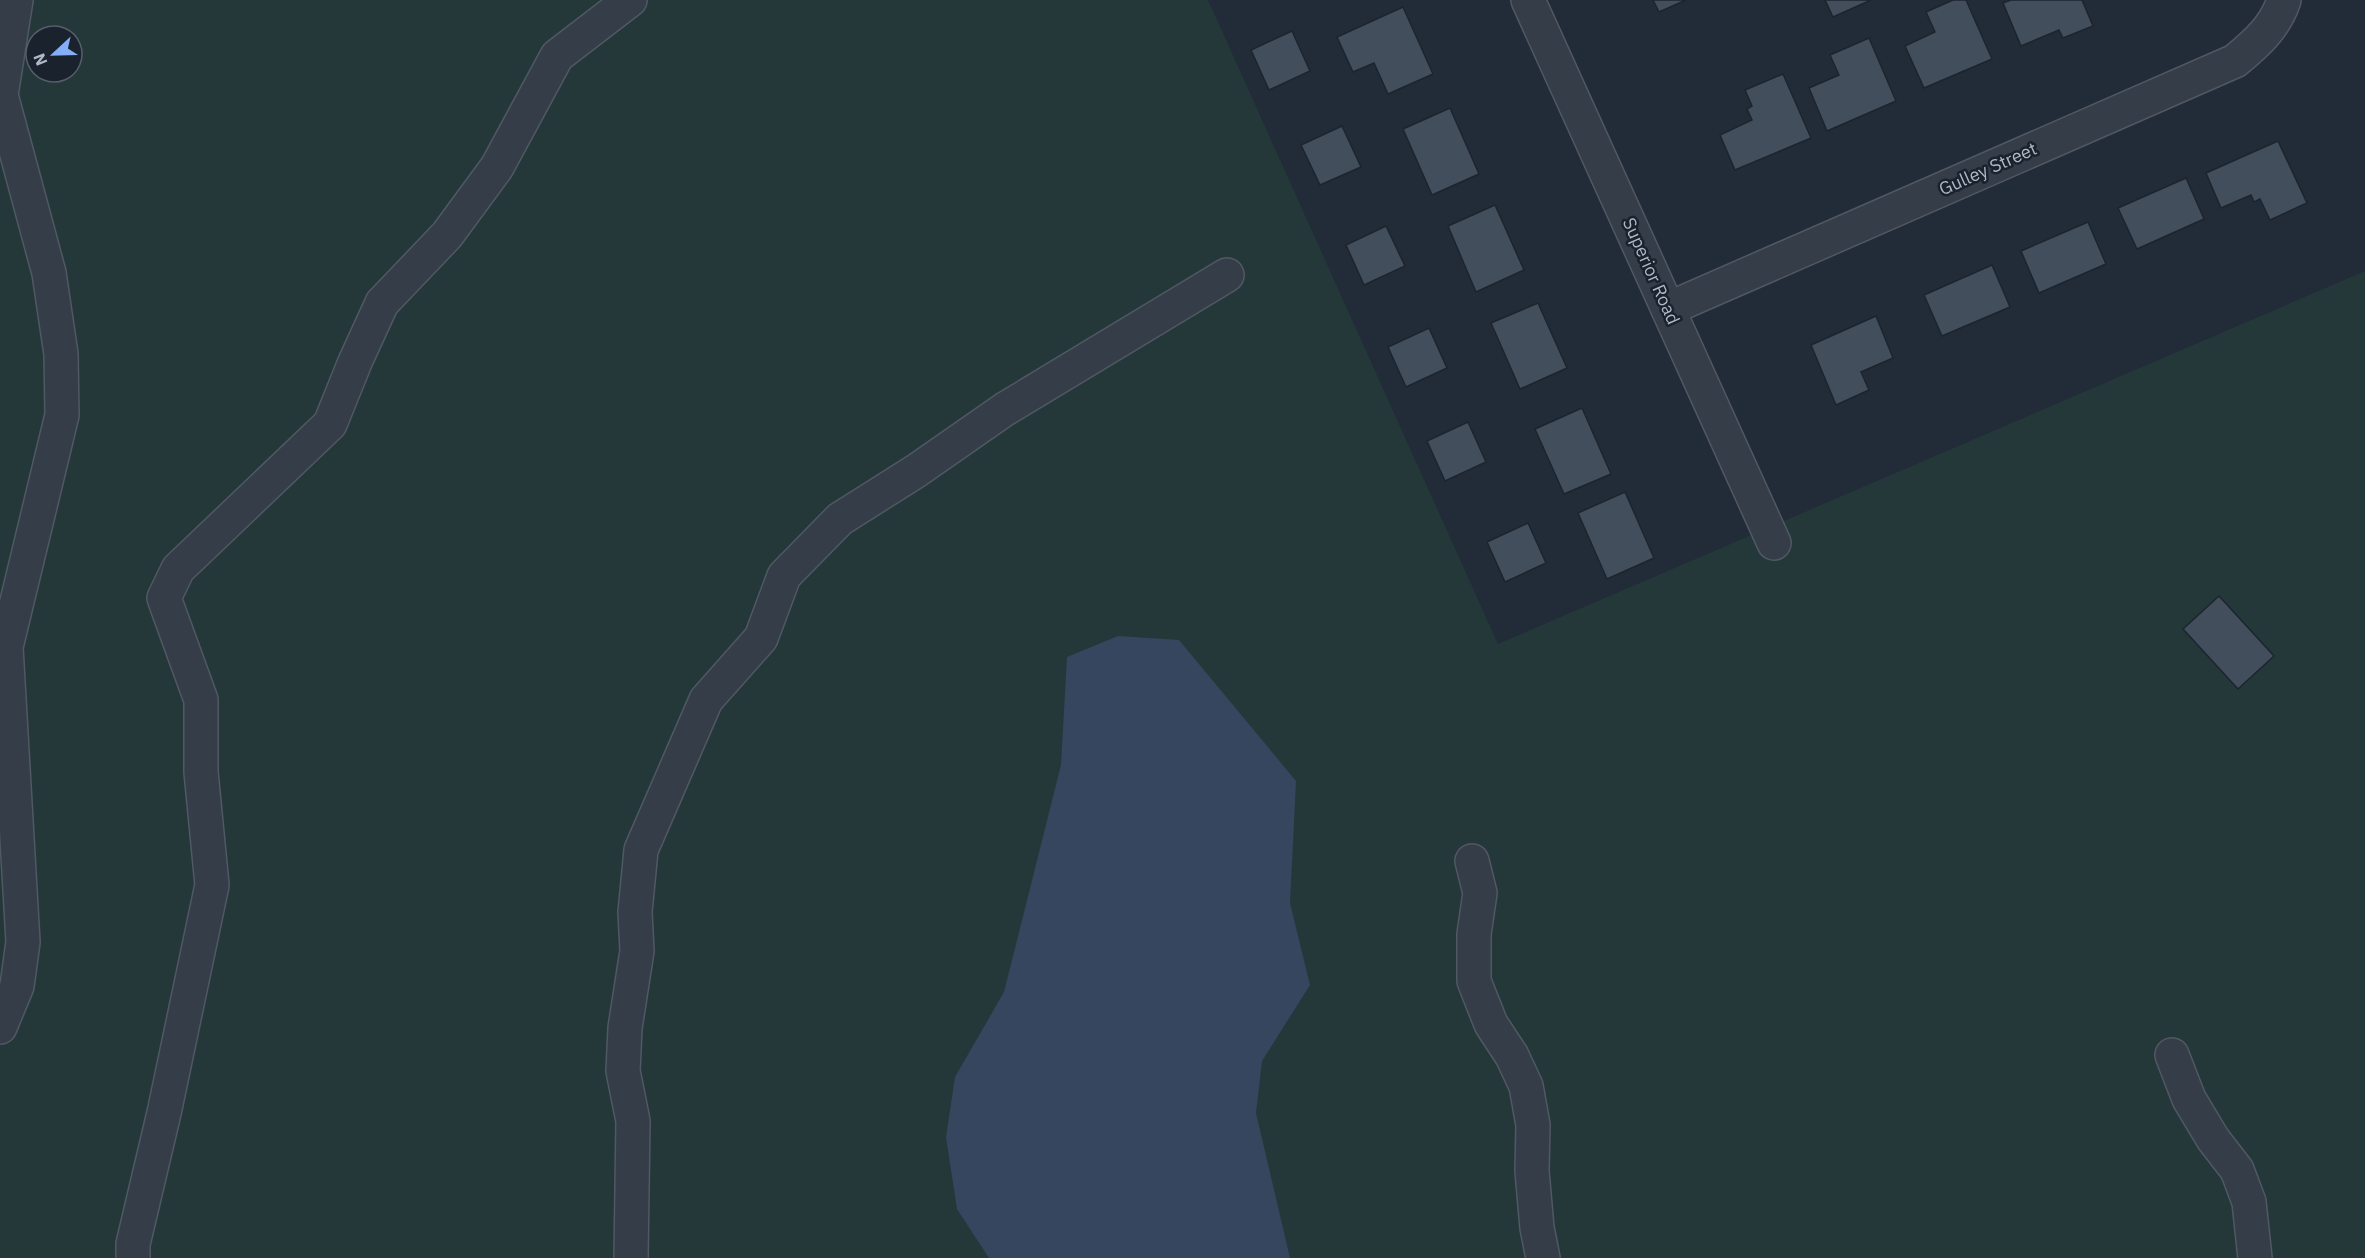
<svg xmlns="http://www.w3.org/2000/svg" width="2365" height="1258" viewBox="0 0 2365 1258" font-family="'IBM Plex Sans',sans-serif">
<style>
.green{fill:#24383a;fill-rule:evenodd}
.water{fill:#36465f}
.building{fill:#434e5d;stroke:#1c242f;stroke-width:1.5}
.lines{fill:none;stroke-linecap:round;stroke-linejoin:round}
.minor-casing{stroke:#505863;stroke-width:36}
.minor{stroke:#353d48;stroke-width:33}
.labels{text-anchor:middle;stroke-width:5;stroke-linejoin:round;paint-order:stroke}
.street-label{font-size:18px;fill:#b0b8c5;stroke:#1a222d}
</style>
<rect width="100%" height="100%" fill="#222b38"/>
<path class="green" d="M0,0H1208L1498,644L2365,271V1258H0ZM36,36H72V72H36Z"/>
<path class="water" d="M1118,636L1179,640L1296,781L1290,903L1310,985L1262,1061L1256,1113L1290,1258H989L957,1209L946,1137L955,1077L1004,992L1061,765L1067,657Z"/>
<g class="building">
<path d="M1653,0H1686L1659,12Z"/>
<path d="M1825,0H1871L1833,17Z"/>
<path d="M1953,0H1966L1992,59L1924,88L1905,46L1935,32L1926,12Z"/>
<path d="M2011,0H2082L2093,26L2063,38L2059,30L2021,46L2003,3Z"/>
<path d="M1403,7L1433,74L1388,94L1374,63L1353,72L1337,37Z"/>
<path d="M1292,31L1310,71L1269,90L1251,50Z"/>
<path d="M1869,38L1896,101L1827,131L1809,88L1839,75L1830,55Z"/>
<path d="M1783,74L1811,138L1735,170L1720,135L1752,120L1747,109L1752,106L1745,90Z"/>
<path d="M1450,108L1479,174L1432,195L1403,129Z"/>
<path d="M1342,126L1361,167L1320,185L1301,145Z"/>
<path d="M2278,141L2307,203L2270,220L2260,199L2254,202L2251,195L2221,208L2206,173Z"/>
<path d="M2186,178L2204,219L2137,249L2118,208Z"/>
<path d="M1495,205L1524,270L1476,292L1448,226Z"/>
<path d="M2088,222L2106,264L2039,293L2021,251Z"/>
<path d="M1386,226L1405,266L1364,285L1346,245Z"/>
<path d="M1992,265L2010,307L1942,336L1924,295Z"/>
<path d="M1538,303L1567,368L1520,389L1491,323Z"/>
<path d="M1876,316L1893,358L1861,372L1869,390L1836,405L1811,345Z"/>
<path d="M1429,328L1447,368L1406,387L1388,347Z"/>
<path d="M1582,408L1611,474L1564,494L1535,429Z"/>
<path d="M1468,422L1486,462L1445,481L1427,441Z"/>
<path d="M1625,492L1654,558L1607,579L1578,513Z"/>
<path d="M1528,523L1546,563L1505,582L1487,542Z"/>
<path d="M2219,596L2274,656L2238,689L2183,629Z"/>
</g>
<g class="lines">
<g class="minor-casing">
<g id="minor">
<path d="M1528,0L1774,543"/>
<path d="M1668,309L2235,61C2257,43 2275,27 2284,0"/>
<path d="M1472,861L1480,893L1474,934V981L1491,1024L1512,1056L1526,1086L1533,1125L1532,1171L1537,1228L1543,1258"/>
<path d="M0,1027L17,986L23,942L6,647L62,415L61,354L49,273L1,95L16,0"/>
<path d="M2172,1055L2189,1099L2213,1139L2237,1170L2249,1202L2255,1258"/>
<path d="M133,1258V1244L164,1113L212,885L201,772V700L164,598L178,569L330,424L355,362L382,303L447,235L497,167L557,56L630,0"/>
<path d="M631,1258L633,1121L623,1071L625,1028L637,951L635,912L641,850L706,700L761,638L784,576L840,519L916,471L1005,409L1227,275"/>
</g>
</g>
<use href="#minor" class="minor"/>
</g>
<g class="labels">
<g class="street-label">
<text transform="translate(1988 169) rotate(-24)" y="6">Gulley Street</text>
<text transform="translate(1651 271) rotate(66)" y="6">Superior Road</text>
</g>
</g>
<g transform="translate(54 54) rotate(248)"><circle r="28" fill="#1a222d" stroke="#565e6a" stroke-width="1.5"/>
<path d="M0-4.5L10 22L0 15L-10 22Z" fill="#85aff4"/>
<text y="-9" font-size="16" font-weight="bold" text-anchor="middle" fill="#b0b8c5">N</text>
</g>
</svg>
